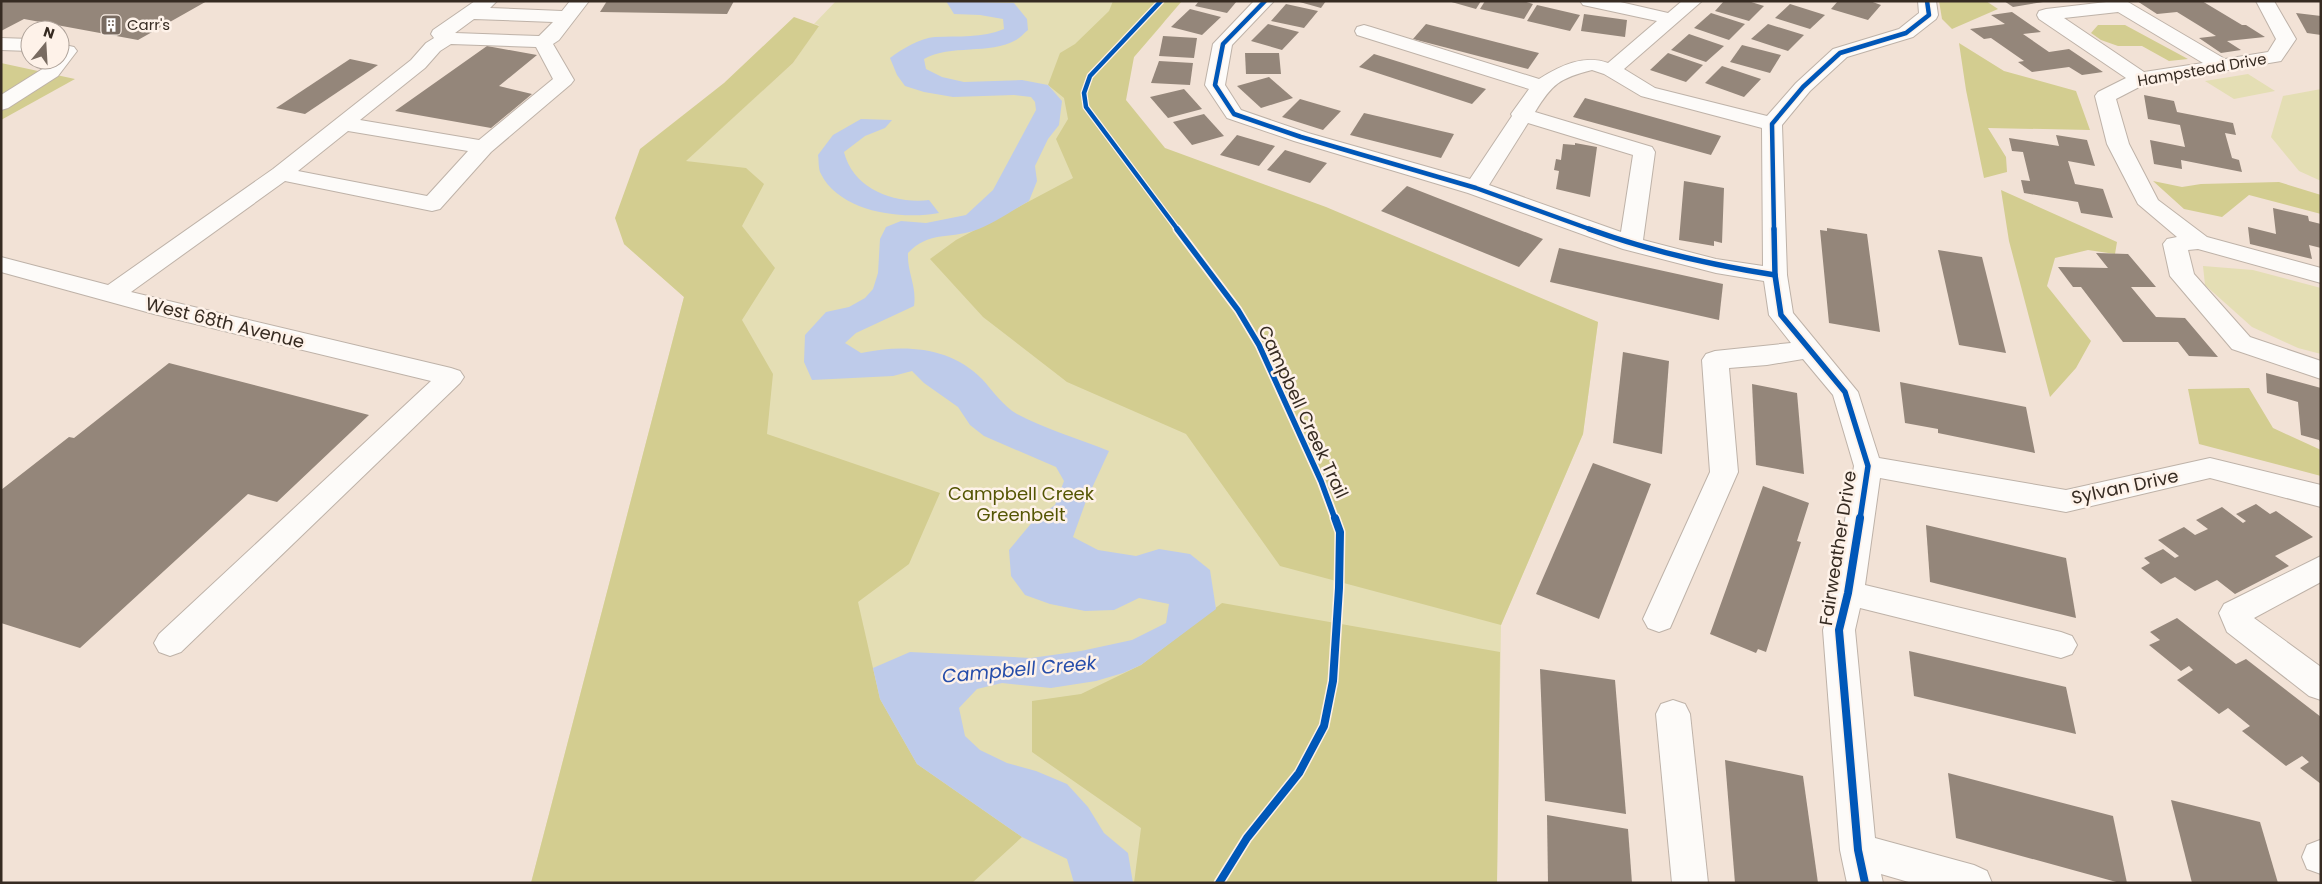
<svg xmlns="http://www.w3.org/2000/svg" width="2322" height="884" viewBox="0 0 2322 884" font-family="Poppins,sans-serif">
<style>
.green{fill:#e4deb4}
.forest{fill:#d3cd90}
.water{fill:#becbea}
.building{fill:#94867a}
.lines{fill:none;stroke-linecap:round;stroke-linejoin:round}
.minor-casing{stroke:#beb2a8;stroke-width:2}
.minor{fill:#fdfbf9;fill-rule:evenodd}
.cycleway-far2-casing{stroke:#fef2e9;stroke-width:7}
.cycleway-far1-casing{stroke:#fef2e9;stroke-width:9}
.cycleway-casing{stroke:#fef2e9;stroke-width:11}
.cycleway-far2{stroke:#0057b8;stroke-width:4.5}
.cycleway-far1{stroke:#0057b8;stroke-width:5.5}
.cycleway{stroke:#0057b8;stroke-width:8}
.labels{text-anchor:middle;stroke-width:5;stroke-linejoin:round;paint-order:stroke}
.far-poi-label{font-size:15px;fill:#362b22;stroke:#fef2e9;text-anchor:start}
.far-street-label{font-size:15px;fill:#362b22;stroke:#fef2e9}
.street-label{font-size:18px;fill:#362b22;stroke:#fef2e9}
.park-label{font-size:18px;fill:#545503;stroke:#fef2e9}
.water-label{font-size:19px;font-style:italic;fill:#264daa;stroke:#fef2e9}
</style>
<rect width="100%" height="100%" fill="#f2e2d6"/>
<g class="green">
<path d="M836,1H1178L1161,26L1134,57L1110,99L1148,148L1310,215L1598,322L1583,434L1501,625L1497,883H531L684,297L624,244L707,165L685,161L793,63L819,25L814,24Z"/>
<path d="M2248,74L2275,91L2234,99L2205,81Z"/>
<path d="M2321,89V181L2299,171L2271,137L2283,96Z"/>
<path d="M2203,266L2253,270L2321,288V354L2298,348L2252,327L2205,285Z"/>
</g>
<g class="forest">
<path d="M1113,1H1182L1134,57L1126,100L1165,148L1326,207L1598,322L1583,434L1501,625L1280,566L1186,434L1067,382L983,317L930,259L956,240L1073,178L1056,139L1068,119L1064,98L1048,85L1060,53L1075,44L1109,11Z"/>
<path d="M1939,1H1986L1998,9L1952,29L1942,19Z"/>
<path d="M794,17L819,26L793,63L686,161L746,168L764,184L742,226L775,268L742,320L773,374L767,434L940,493L909,564L858,602L880,699L917,764L1022,837L972,883H531L684,297L624,244L615,218L640,149L724,83Z"/>
<path d="M2098,25H2125L2188,59L2169,61L2142,46H2118L2101,40L2091,33Z"/>
<path d="M1959,43L2004,71L2076,91L2090,130L1988,128L2006,157L2007,172L1984,178L1966,90Z"/>
<path d="M1,63L75,79L1,120Z"/>
<path d="M2153,181L2182,187L2201,184L2279,182L2321,195V214L2249,195L2222,217L2184,209Z"/>
<path d="M2001,190L2117,242L2115,254L2088,250L2055,258L2047,286L2091,341L2076,368L2050,397L2009,241Z"/>
<path d="M2249,388L2273,428L2321,450V476L2199,444L2188,389Z"/>
<path d="M1222,603L1500,652L1497,883H1134L1141,828L1032,752V701L1081,694L1141,665Z"/>
</g>
<g class="water">
<path d="M946,1L1014,3L1027,19L1028,30C1024,33 1020,38 1016,40C990,55 950,44 924,59L926,69L942,77L964,82L1022,80L1048,85L1062,101L1059,125L1048,139L1035,166L1037,181L1029,201C1011,211 992,225 973,231C948,239 929,231 908,253C907,273 917,286 914,306L856,333L845,343L861,353C903,344 950,346 982,379C993,391 1003,406 1017,414C1046,429 1079,439 1109,451L1086,501L1073,537L1098,550L1136,556L1159,549L1190,554L1210,570L1216,609L1141,665L1123,673L1096,681L1051,688L1002,683L977,689L959,708L965,736L980,750L1007,763L1036,771L1067,784L1088,807L1104,833L1128,853L1133,883H1074L1067,859L1022,837L917,764L880,699L873,668L910,652L1031,658L1081,651L1132,640L1166,623L1169,604L1139,598L1114,610L1085,611L1050,604L1025,595L1011,576L1009,550L1034,520L1055,505L1064,481L1056,467L984,436L970,425L958,407L924,383L912,371L893,376L812,380L804,362L805,335L826,312L849,307L865,298L873,289L878,273L880,239L886,227L901,221L926,223L966,215L993,190L1036,110L1035,102L1031,97L1014,95L953,97L924,92L905,86L897,75L890,58C902,49 920,38 935,37C959,36 982,38 1004,29L1003,19L980,15L954,14Z"/>
<path d="M861,119L892,120L885,128L865,136L844,152C853,189 894,204 929,200L939,213C901,220 840,212 821,174C818,169 819,160 818,155L833,135Z"/>
</g>
<g class="building">
<path d="M1,1H207L138,40L24,19L1,31Z"/>
<path d="M607,1H734L727,14L600,12Z"/>
<path d="M1199,1H1237L1227,13L1195,6Z"/>
<path d="M1296,1H1326L1321,8Z"/>
<path d="M1448,1H1481L1476,9Z"/>
<path d="M1485,1H1523L1533,4L1524,19L1480,9Z"/>
<path d="M1724,1H1748L1764,6L1749,21L1715,11Z"/>
<path d="M1838,1H1870L1881,5L1868,20L1831,9Z"/>
<path d="M2004,1H2043V2L2013,7Z"/>
<path d="M2137,1H2202L2242,25H2246L2265,37L2227,41L2241,50L2221,53L2199,38L2216,36L2177,12L2157,14Z"/>
<path d="M1286,4L1318,11L1304,28L1271,21Z"/>
<path d="M1790,4L1825,15L1810,29L1775,18Z"/>
<path d="M1537,5L1580,15L1570,31L1527,21Z"/>
<path d="M1190,9L1221,17L1202,35L1171,27Z"/>
<path d="M2012,12L2041,32L2023,34L2049,52L2069,49L2103,72L2082,75L2069,67L2032,72L2018,62L2024,61L1991,38L1984,39L1970,29L2005,24L1991,15Z"/>
<path d="M1711,13L1745,24L1729,40L1694,28Z"/>
<path d="M2296,13L2321,16V35L2307,33Z"/>
<path d="M1584,14L1627,20L1625,37L1581,31Z"/>
<path d="M1268,24L1299,32L1282,50L1251,41Z"/>
<path d="M1426,24L1539,53L1528,69L1413,39Z"/>
<path d="M1768,24L1804,35L1788,51L1751,39Z"/>
<path d="M1689,34L1724,46L1706,62L1671,50Z"/>
<path d="M1163,36L1197,38L1194,58L1159,56Z"/>
<path d="M1742,45L1781,55L1770,73L1730,62Z"/>
<path d="M487,46L537,55L499,86L532,94L491,128L395,111Z"/>
<path d="M1245,53H1279L1281,74H1246Z"/>
<path d="M1668,53L1703,65L1686,82L1650,70Z"/>
<path d="M1374,54L1486,89L1472,104L1359,67Z"/>
<path d="M350,59L378,65L305,114L276,108Z"/>
<path d="M1159,61L1193,63L1190,85L1151,83Z"/>
<path d="M1722,66L1761,79L1744,97L1705,83Z"/>
<path d="M1269,77L1293,98L1261,108L1237,86Z"/>
<path d="M1184,89L1202,109L1168,118L1150,97Z"/>
<path d="M2144,95L2174,101L2177,112L2233,123L2236,135L2225,133L2232,158L2239,160L2242,172L2181,160L2182,169L2154,164L2150,140L2185,147L2180,125L2148,119Z"/>
<path d="M1585,98L1721,136L1711,155L1573,117Z"/>
<path d="M1300,99L1341,111L1323,130L1282,117Z"/>
<path d="M1364,113L1454,134L1441,158L1350,135Z"/>
<path d="M1204,114L1224,136L1192,145L1173,122Z"/>
<path d="M1237,135L1275,146L1259,166L1220,155Z"/>
<path d="M2056,135L2087,140L2095,166L2068,161L2075,184L2103,189L2113,218L2081,213L2078,202L2024,193L2021,180L2030,181L2023,152L2012,151L2009,138L2059,146Z"/>
<path d="M1575,143L1597,147L1590,197L1556,189L1559,171L1554,170L1556,159L1561,160L1563,144L1575,145Z"/>
<path d="M1285,150L1327,163L1310,183L1267,170Z"/>
<path d="M1684,181L1724,188L1722,243L1714,241V246L1679,240Z"/>
<path d="M1407,186L1543,239L1519,267L1381,211Z"/>
<path d="M2273,208L2308,216L2309,221L2321,224V248L2309,245L2312,259L2250,244L2248,227L2276,234Z"/>
<path d="M1827,228L1867,234L1880,332L1829,323L1820,230L1827,231Z"/>
<path d="M1559,248L1723,284L1719,320L1550,282Z"/>
<path d="M1938,250L1982,257L2006,353L1959,345Z"/>
<path d="M2096,253L2128,254L2156,287H2131L2156,317L2185,318L2218,357L2189,356L2178,342H2123L2081,287H2073L2058,267L2108,268Z"/>
<path d="M1623,352L1669,361L1662,454L1613,443Z"/>
<path d="M169,363L369,415L277,502L248,494L80,648L1,623V490L69,437L74,438Z"/>
<path d="M2266,373L2321,388V444L2319,440L2301,435L2298,402L2267,393Z"/>
<path d="M1900,382L2026,407L2035,453L1938,433V429L1905,423Z"/>
<path d="M1752,384L1797,393L1804,474L1756,465Z"/>
<path d="M1593,463L1651,484L1599,619L1536,594Z"/>
<path d="M1763,486L1809,503L1797,541L1801,542L1766,652L1758,649L1756,653L1710,634Z"/>
<path d="M2256,504L2270,514L2276,511L2313,537L2275,556L2289,566L2235,594L2217,580L2195,591L2175,577L2161,584L2141,568L2150,563L2144,558L2163,549L2175,558L2179,556L2158,540L2184,527L2195,535L2208,529L2196,520L2222,507L2243,523L2246,521L2236,514Z"/>
<path d="M1926,525L2066,558L2076,618L1930,582Z"/>
<path d="M2177,618L2236,664L2246,659L2321,717V784L2300,768L2309,762L2302,756L2286,766L2242,731L2250,726L2228,708L2219,714L2177,680L2193,670L2189,666L2181,671L2149,645L2160,640L2150,632Z"/>
<path d="M1909,651L2066,687L2076,734L1914,696Z"/>
<path d="M1540,669L1615,680L1626,814L1545,801Z"/>
<path d="M1725,760L1803,776L1818,883H1735Z"/>
<path d="M1948,773L2113,816L2127,883H2120L1956,838Z"/>
<path d="M2171,800L2260,822L2278,883H2192Z"/>
<path d="M1547,815L1628,829L1632,883H1548Z"/>
</g>
<g class="lines">
<g class="minor-casing">
<g id="minor">
<path d="M475,1H497L490,8L562,11L570,1H589L559,40L553,44L574,80L571,84L491,152L440,209L432,211L285,181L131,292L451,368L460,371L464,377L460,383L181,652L170,656L159,652L154,643L159,634L431,381L154,314L1,272V257L108,285L273,169L411,60L426,43L434,38L431,34L433,30ZM474,19L553,22L539,36L455,33ZM451,44L536,47L553,79L479,140L360,120L425,68L440,51ZM348,131L468,151L427,196L298,171Z"/>
<path d="M1254,1H1274L1232,45L1225,85L1241,110L1308,133L1470,179L1512,116L1511,114L1529,89L1357,35L1355,31L1357,27L1364,25L1371,27L1539,79C1560,66 1584,54 1608,63L1657,21L1583,5L1580,1H1616L1668,13L1682,1H1702L1624,69L1655,88L1767,116L1796,83L1833,49L1899,29L1919,13L1918,1H1936L1938,15L1936,19L1913,37L1847,57L1810,91L1782,125L1787,275L1793,313L1858,392L1879,458L2066,490L2210,458L2321,485V507L2210,478L2066,512L1880,478L1865,585L2061,632L2072,636L2077,645L2072,654L2061,658L1860,608L1855,630L1875,838L1974,865L1987,871L1992,883H1912L1881,874L1883,883H1847L1840,850L1823,630L1833,593L1854,466L1833,395L1803,359L1767,365L1729,368L1738,472L1670,628L1659,632L1648,628L1643,619L1710,472L1702,360L1706,354L1715,351L1791,343L1769,315L1764,281L1716,273L1623,249L1468,193L1294,141L1227,118L1205,85L1213,44ZM1592,70L1604,74L1641,96L1762,128L1763,266L1716,259L1643,240L1655,152L1652,147L1535,112C1552,84 1560,78 1592,70ZM1528,123L1633,155L1621,232L1489,185Z"/>
<path d="M2115,1L2128,2L2225,59L2268,52L2276,39L2256,1H2274L2296,39L2281,61L2145,84L2116,99L2129,144L2158,200L2207,237L2321,268V283L2198,249L2188,250L2194,274L2250,337L2321,361V379L2232,349L2170,276L2163,244L2167,239L2177,237L2138,204L2107,144L2095,96L2098,92L2126,78L2039,19L2037,15L2039,11L2046,9ZM2118,12L2203,63L2144,72L2064,18Z"/>
<path d="M1,38L30,39V51L1,50Z"/>
<path d="M60,44L74,47L77,51L58,76L8,108L1,110V95L44,68L50,60H60Z"/>
<path d="M2321,556V582L2254,618L2321,667V700L2309,696L2227,632L2219,613L2224,604Z"/>
<path d="M1673,700L1685,704L1690,714L1708,883H1672L1656,714L1661,704Z"/>
<path d="M2320,840H2321V874L2307,869L2302,857L2307,845Z"/>
</g>
</g>
<use href="#minor" class="minor"/>
<g class="cycleway-far2-casing">
<g id="cycleway-far2">
<path d="M1161,1L1090,76L1084,93L1086,107L1178,230"/>
<path d="M1265,1L1223,44L1215,85L1234,114L1301,137L1476,188L1592,230"/>
<path d="M1774,230L1772,124L1803,87L1840,53L1906,33L1929,15L1927,1"/>
</g>
</g>
<g class="cycleway-far1-casing">
<g id="cycleway-far1">
<path d="M1177,229L1238,310L1259,345L1321,481L1335,519"/>
<path d="M1589,229C1650,251 1711,265 1775,275"/>
<path d="M1774,229L1775,275L1781,315L1845,392L1868,466L1860,519"/>
</g>
</g>
<g class="cycleway-casing">
<g id="cycleway">
<path d="M1860,518L1848,593L1839,630L1858,850L1865,883"/>
<path d="M1219,883L1247,838L1299,773L1324,726L1333,681L1339,588L1340,532L1335,518"/>
</g>
</g>
<use href="#cycleway-far2" class="cycleway-far2"/>
<use href="#cycleway-far1" class="cycleway-far1"/>
<use href="#cycleway" class="cycleway"/>
</g>
<defs>
<g id="building-square" transform="scale(1.125)"><rect x="-9" y="-9" width="18" height="18" rx="4" fill="#786b61" stroke="#fef2e9"/><path d="M-4-6H4V6H1V3H-1V6H-4ZM-2.5-4.3h1.7v1.8h-1.7ZM.8-4.3h1.7v1.8H.8ZM-2.5-1h1.7V.8h-1.7ZM.8-1h1.7V.8H.8Z" fill="#fff"/></g>
</defs>
<g fill-rule="evenodd">
<use href="#building-square" x="111" y="25"/>
</g>
<g class="labels">
<g class="far-poi-label">
<text x="127" y="30">Carr's</text>
</g>
<g class="far-street-label">
<text transform="translate(2202 70) rotate(-10)" y="5">Hampstead Drive</text>
</g>
<g class="street-label">
<text transform="translate(225 323) rotate(14)" y="6">West 68th Avenue</text>
<text transform="translate(1303 412) rotate(65)" y="6">Campbell Creek Trail</text>
<text transform="translate(2125 487) rotate(-12)" y="6">Sylvan Drive</text>
<text transform="translate(1838 548) rotate(-81)" y="6">Fairweather Drive</text>
</g>
<g class="park-label">
<text x="1021" y="500">Campbell Creek<tspan x="1021" dy="21">Greenbelt</tspan></text>
</g>
<g class="water-label">
<text transform="translate(1019 669) rotate(-5)" y="7">Campbell Creek</text>
</g>
</g>
<rect width="2322" height="884" fill="none" stroke="#362b22" stroke-width="5"/>
<g transform="translate(45 45) rotate(18)"><circle r="24" fill="#fef2e9" stroke="#aea299"/>
<path d="M0-4L9 19L0 12L-9 19Z" fill="#786b61"/>
<text y="-8" font-size="14" font-weight="bold" text-anchor="middle" fill="#362b22">N</text>
</g>
</svg>
